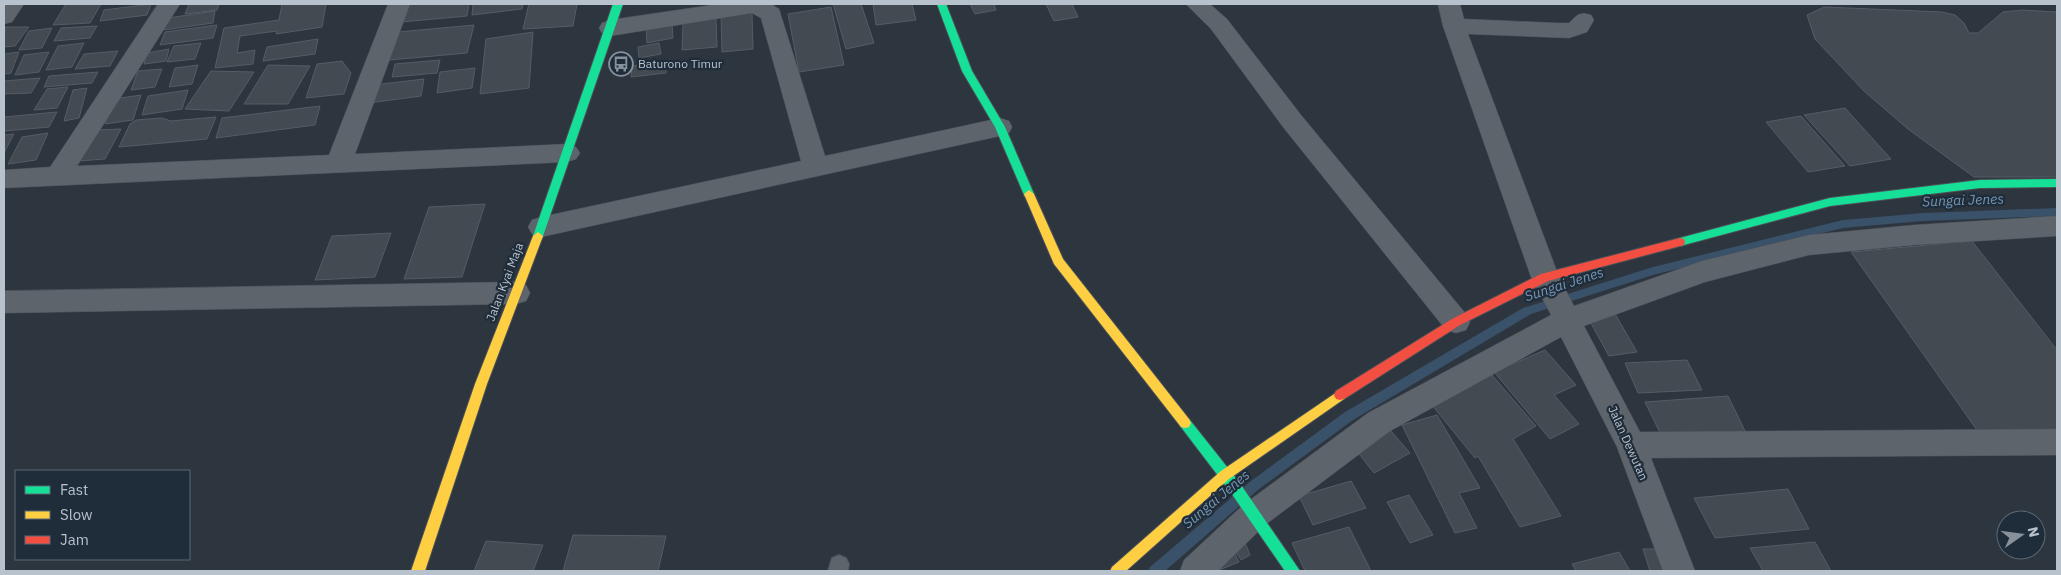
<svg xmlns="http://www.w3.org/2000/svg" width="2061" height="575" viewBox="0 0 2061 575" font-family="'IBM Plex Sans',sans-serif">
<style>
.lines{fill:none;stroke-linecap:round;stroke-linejoin:round}
.stream{fill:#3a516a;fill-rule:evenodd}
.building{fill:#434a51;stroke:#555c65}
.lane-casing{stroke:#4c5158;stroke-width:2}
.street-casing{stroke:#4c5158;stroke-width:1}
.fast-casing{stroke:#4c5158;stroke-width:2}
.slow-casing{stroke:#4c5158;stroke-width:2}
.jam-casing{stroke:#4c5158;stroke-width:2}
.lane{fill:#5d646b;fill-rule:evenodd}
.street{fill:#5d646b;fill-rule:evenodd}
.fast{fill:#16e098;fill-rule:evenodd}
.slow{fill:#ffcf43;fill-rule:evenodd}
.jam{fill:#f24e42;fill-rule:evenodd}
.labels{text-anchor:middle;stroke-width:4.5;stroke-linejoin:round;paint-order:stroke}
.poi-label{font-size:12px;fill:#b8c2cd;stroke:#1f2c3a;text-anchor:start}
.street-label{font-size:12px;fill:#b8c2cd;stroke:#1f2c3a}
.water-label{font-size:14px;font-style:italic;fill:#7795b2;stroke:#1f2c3a}
</style>
<rect width="100%" height="100%" fill="#2d353e"/>
<g class="lines">
<path class="stream" d="M2057,208V216L1923,221L1843,228L1653,275L1531,314L1353,420L1259,489L1165,571H1148L1150,567L1251,481L1345,412L1523,308L1653,267L1843,220L1923,213Z"/>
</g>
<g class="building">
<path d="M66,4H101L90,23L53,25Z"/>
<path d="M151,4L147,15L100,21L104,10Z"/>
<path d="M189,4H219L217,10L185,14Z"/>
<path d="M282,4H326L322,27L276,34L277,31L240,36L237,53L255,50L253,64L215,68L224,28L279,20Z"/>
<path d="M406,4H469L467,16L401,22Z"/>
<path d="M473,4H523L522,9L472,15Z"/>
<path d="M529,4H577L573,26L523,29Z"/>
<path d="M833,4H861L874,43L846,49Z"/>
<path d="M873,4H912L916,20L876,25Z"/>
<path d="M970,4H994L996,10L975,14Z"/>
<path d="M1046,4H1072L1078,17L1054,21Z"/>
<path d="M831,7L844,65L799,72L788,14Z"/>
<path d="M1824,7L1942,12L1955,15L1964,23L1969,33H1978L2003,12L2022,10L2057,12V177H1974L1908,129L1864,91L1815,39L1807,15Z"/>
<path d="M215,11L213,23L164,30L168,18Z"/>
<path d="M752,13L753,49L722,52L721,16Z"/>
<path d="M716,19L717,47L682,50L683,23Z"/>
<path d="M672,23L673,38L647,43L646,27Z"/>
<path d="M217,25L213,38L160,45L165,32Z"/>
<path d="M474,25L467,53L389,60L398,32Z"/>
<path d="M97,26L90,38L54,41L61,28Z"/>
<path d="M5,27H29L15,46L4,47Z"/>
<path d="M52,28L42,48L19,50L29,31Z"/>
<path d="M533,32L529,88L480,94L486,39Z"/>
<path d="M318,39L315,54L263,61L267,47Z"/>
<path d="M84,43L72,67L46,70L58,46Z"/>
<path d="M201,43L195,59L167,62L174,46Z"/>
<path d="M659,43L661,54L639,58L638,47Z"/>
<path d="M169,49L166,61L144,64L147,53Z"/>
<path d="M118,51L110,66L75,69L84,54Z"/>
<path d="M19,52L11,73L4,74V54Z"/>
<path d="M49,52L39,72L15,75L24,55Z"/>
<path d="M440,60L437,73L392,77L395,64Z"/>
<path d="M342,61L351,73L344,94L306,98L317,64Z"/>
<path d="M666,63V73L631,77L632,66Z"/>
<path d="M198,65L192,84L169,87L175,68Z"/>
<path d="M268,65L310,66L288,104H244Z"/>
<path d="M475,68L472,88L437,93L440,72Z"/>
<path d="M162,69L155,87L131,90L138,71Z"/>
<path d="M211,71L254,72L229,111L185,109Z"/>
<path d="M98,72L92,83L44,87L49,76Z"/>
<path d="M40,78L31,93L4,94V81Z"/>
<path d="M424,79L421,96L369,103L373,85Z"/>
<path d="M68,87L57,108L34,110L47,89Z"/>
<path d="M87,88L79,118L64,121L73,90Z"/>
<path d="M188,90L182,109L142,115L148,96Z"/>
<path d="M141,95L133,120L105,124L114,99Z"/>
<path d="M320,106L315,125L216,138L222,118Z"/>
<path d="M1845,108L1891,159L1850,166L1804,115Z"/>
<path d="M57,112L49,127L4,131V117Z"/>
<path d="M1801,116L1845,166L1808,172L1766,122Z"/>
<path d="M216,117L207,139L119,147L130,124L136,120L162,118L171,121Z"/>
<path d="M121,129L105,159L79,161L96,130Z"/>
<path d="M48,133L36,160L8,164L22,137Z"/>
<path d="M14,134L4,153V135Z"/>
<path d="M485,204L462,277L404,279L429,207Z"/>
<path d="M391,233L375,277L315,280L332,236Z"/>
<path d="M1972,241L2057,350V433L1984,440L1851,252Z"/>
<path d="M1614,312L1637,352L1609,356L1587,316Z"/>
<path d="M1545,350L1576,385L1554,395L1579,424L1550,439L1494,372Z"/>
<path d="M1687,360L1702,390L1638,393L1625,363Z"/>
<path d="M1492,375L1536,426L1513,439L1561,516L1520,527L1478,456L1475,458L1431,404Z"/>
<path d="M1728,396L1746,433L1663,439L1645,402Z"/>
<path d="M1437,415L1480,488L1459,493L1477,528L1455,533L1402,425Z"/>
<path d="M1391,431L1410,453L1374,473L1356,450Z"/>
<path d="M1351,481L1366,508L1313,525L1299,496Z"/>
<path d="M1788,489L1809,529L1715,538L1694,498Z"/>
<path d="M1409,495L1433,535L1410,543L1387,502Z"/>
<path d="M1349,527L1371,571H1305L1292,543Z"/>
<path d="M573,535L666,536L658,571H563Z"/>
<path d="M1244,540L1250,555L1241,560L1233,547Z"/>
<path d="M486,541L543,545L533,571H474Z"/>
<path d="M1815,542L1831,571H1763L1750,548Z"/>
<path d="M1643,549H1665L1672,571H1650Z"/>
<path d="M1233,550L1239,562L1217,571Z"/>
<path d="M1619,552L1630,571H1576L1572,564Z"/>
</g>
<g class="lines">
<g class="lane-casing">
<path id="lane" d="M839,555L846,558L849,564L848,571H828L832,558Z"/>
</g>
<g class="street-casing">
<g id="street">
<path d="M4,4H24L12,22L4,24Z"/>
<path d="M158,4H180L77,166L329,155L388,4H410L355,154L567,144L576,147L580,153L576,159L567,162L4,188V170L50,167Z"/>
<path d="M719,4H771L779,9L825,156L1000,118L1009,121L1012,127L1009,133L1000,136L541,237L532,234L528,227L532,220L541,217L801,161L761,18L752,13L610,36L602,33L599,28L602,23L610,20Z"/>
<path d="M1186,4H1210L1227,19L1301,115L1466,314L1470,322L1466,330L1456,333L1446,330L1283,127L1211,29Z"/>
<path d="M1438,4H1460L1464,19L1558,23H1569C1577,16 1578,11 1591,15L1594,20L1587,32L1569,38L1468,34L1559,277L1574,306L1702,261L1809,235L1914,225L2057,216V236L1914,245L1809,255L1705,282L1584,326L1640,432L2057,429V455L1651,458L1695,571H1663L1617,447L1561,337L1390,431L1265,525L1218,571H1180L1184,560L1243,505L1368,413L1551,315L1531,277L1443,26Z"/>
<path d="M516,282L526,285L530,293L526,301L516,304L4,313V291Z"/>
</g>
</g>
<g class="fast-casing">
<g id="fast">
<path d="M613,4H623L543,236L542,239H534L533,236Z"/>
<path d="M937,4H946L972,71L1005,127L1034,194L1033,197H1025L995,127L962,71Z"/>
<path d="M2057,179V187L1980,188L1830,206L1680,246L1675,242L1680,238L1830,198L1980,180Z"/>
<path d="M1185,418L1189,419L1239,482L1300,571H1285L1229,490L1181,427L1179,423L1181,419Z"/>
</g>
</g>
<g class="slow-casing">
<g id="slow">
<path d="M1029,190L1034,194L1063,259L1189,419L1191,423L1189,427L1185,428L1181,427L1054,264L1024,194Z"/>
<path d="M538,232L543,236L487,384L425,571H411L475,384L533,236Z"/>
<path d="M1340,390L1344,391L1346,395L1344,399L1229,479L1126,571H1110L1112,567L1221,471Z"/>
</g>
</g>
<g class="jam-casing">
<path id="jam" d="M1680,238L1684,239L1685,242L1684,245L1548,281L1460,325L1344,399L1340,400L1336,399L1334,395L1336,391L1452,319L1541,274Z"/>
</g>
<use href="#lane" class="lane"/>
<use href="#street" class="street"/>
<use href="#fast" class="fast"/>
<use href="#slow" class="slow"/>
<use href="#jam" class="jam"/>
</g>
<defs>
<g id="bus-ring" transform="scale(1.25)"><circle r="9.5" fill="#1f2c3a" stroke="#87919b" stroke-width="1.5"/><path d="M-5-6H5V4H4V6H2V4H-2V6H-4V4H-5ZM-3.5-4V0h7V-4ZM-3.5 1.2v1.5H-2V1.2ZM2 1.2v1.5H3.5V1.2Z" fill="#87919b"/></g>
</defs>
<g fill-rule="evenodd">
<use href="#bus-ring" x="621" y="64"/>
</g>
<g class="labels">
<g class="poi-label">
<text x="638" y="68">Baturono Timur</text>
</g>
<g class="street-label">
<text transform="translate(505 282) rotate(-69)" y="4">Jalan Kyai Maja</text>
<text transform="translate(1628 443) rotate(66)" y="4">Jalan Dewutan</text>
</g>
<g class="water-label">
<text transform="translate(1963 200) rotate(-2)" y="5">Sungai Jenes</text>
<text transform="translate(1564 284) rotate(-18)" y="5">Sungai Jenes</text>
<text transform="translate(1216 499) rotate(-40)" y="5">Sungai Jenes</text>
</g>
</g>
<rect width="2061" height="575" fill="none" stroke="#b8c2cd" stroke-width="10"/>
<rect x="15" y="470" width="175" height="90" fill="#1f2c3a" stroke="#5c6875"/>
<rect x="25" y="486" width="25" height="8" fill="#16e098" stroke="#5c6875"/>
<text x="60" y="495" font-size="15" fill="#b8c2cd">Fast</text>
<rect x="25" y="511" width="25" height="8" fill="#ffcf43" stroke="#5c6875"/>
<text x="60" y="520" font-size="15" fill="#b8c2cd">Slow</text>
<rect x="25" y="536" width="25" height="8" fill="#f24e42" stroke="#5c6875"/>
<text x="60" y="545" font-size="15" fill="#b8c2cd">Jam</text>
<g transform="translate(2021 535) rotate(76)"><circle r="24" fill="#1f2c3a" stroke="#5c6875"/>
<path d="M0-4L9 19L0 12L-9 19Z" fill="#87919b"/>
<text y="-8" font-size="14" font-weight="bold" text-anchor="middle" fill="#b8c2cd">N</text>
</g>
</svg>
